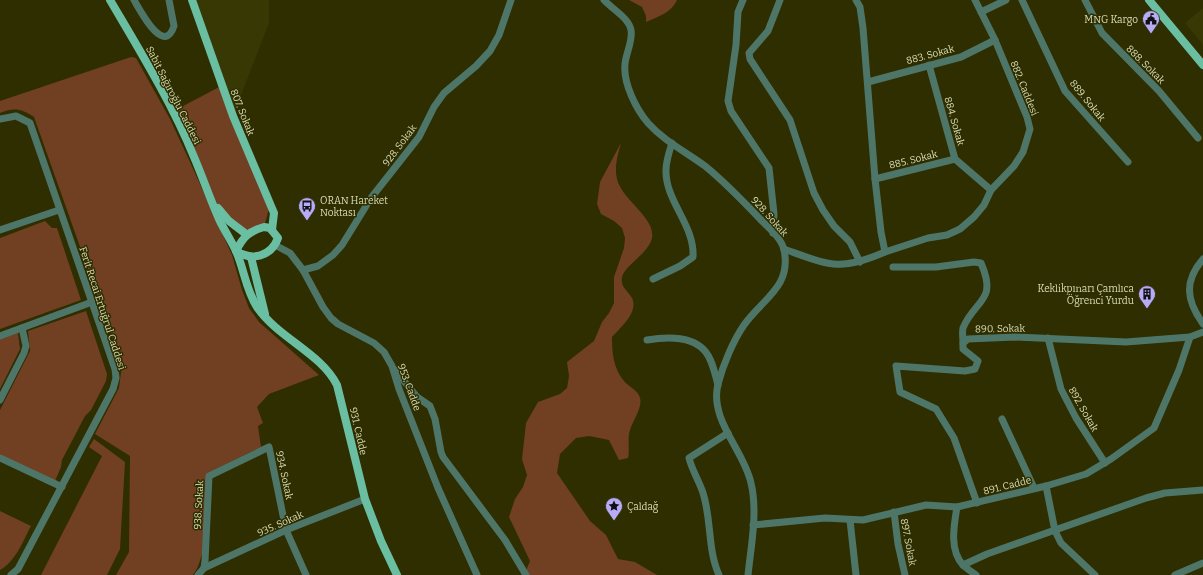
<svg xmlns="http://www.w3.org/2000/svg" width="1203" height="575" viewBox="0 0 1203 575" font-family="Bitter,serif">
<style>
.built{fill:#373804}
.green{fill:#713f21}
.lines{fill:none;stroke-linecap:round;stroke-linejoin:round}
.minor{stroke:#4e7668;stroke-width:7}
.major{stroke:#6abfa3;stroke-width:8}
.labels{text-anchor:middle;stroke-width:3;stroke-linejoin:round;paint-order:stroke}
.poi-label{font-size:10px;fill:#daddb5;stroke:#2e2e00;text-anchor:end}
.street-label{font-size:10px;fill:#daddb5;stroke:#2e2e00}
</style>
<rect width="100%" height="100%" fill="#2e2e00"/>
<g class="built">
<path d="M192,0H269V23L233,116Z"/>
<path d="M1203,8V45L1185,23Z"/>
</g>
<g class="green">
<path d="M629,0H677C670,14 659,16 646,22V16L642,7Z"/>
<path d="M131,57L136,58L170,119L190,162L232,255L242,290L249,308L259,322L319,375L269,394L257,407L263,423L258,426L261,447L207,473C206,499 209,555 193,575H116L129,552L130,456L95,434L119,388L122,365L34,117C22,109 14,107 0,113V101Z"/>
<path d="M221,86L269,209L264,227L246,234L213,203L172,112Z"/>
<path d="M621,143C618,154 614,167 617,179C622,200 656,218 652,238C649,253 625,265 622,277C620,287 628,291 632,298C639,312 620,328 612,337C612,352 613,368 624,381C629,387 638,390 640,398C643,407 632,422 630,430C627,439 630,449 628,458L619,460L609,440L589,436L576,438L560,454L557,473L590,521L606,535L618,559L635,562L657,575H526L525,573L530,561L509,517L515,499L523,487L527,475L522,459L526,423L538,402L560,394L567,388L569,376L567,362L594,341L602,322L609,313L614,303V277L624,248L625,238L622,228L614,221L601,214L597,204L600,182Z"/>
<path d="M45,221L52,228H57L81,300L0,329V238Z"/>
<path d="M86,311L107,374L106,381L91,410L85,416L62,460L61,467L55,481L0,455V410L30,351L28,331Z"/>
<path d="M18,333L20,349L0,389V339Z"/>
<path d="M94,439L125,462L120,549L107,575H41L102,456L89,447Z"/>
<path d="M0,511L31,526C23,541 16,561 0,570Z"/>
</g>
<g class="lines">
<g class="minor">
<path d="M134,0C140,10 164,57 174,26L169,0"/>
<path d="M604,0C612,9 629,18 631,30C633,41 626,53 625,64C623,83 636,109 648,123C664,141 686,152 705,166C726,183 744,202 762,221C770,229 782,239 784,250C792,287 762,299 744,325C733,341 723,365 718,384C709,420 744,450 751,483C758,512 751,546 748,575"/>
<path d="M743,0L738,12L736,45L728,101L731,111L769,168L774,214L773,233"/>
<path d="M780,0L768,31L749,53L750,59L790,120L814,193L823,210L834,226L850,242L860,262"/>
<path d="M1022,0L1065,91L1128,162"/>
<path d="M1085,0L1102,33L1159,91L1198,138"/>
<path d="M981,12L1006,0"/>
<path d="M929,65L955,159L991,190"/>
<path d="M868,82L961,57L995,40"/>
<path d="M0,119L16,116L30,123L115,369L116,378L113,389L18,569L11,575"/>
<path d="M875,179L955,159"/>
<path d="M0,230L59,210"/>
<path d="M275,245L290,253L303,270L323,307L331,318L338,324L374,343L384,352L392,366L399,389L438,488L477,575"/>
<path d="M784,249C829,265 839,272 885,252L881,232L875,179L863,28L860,7L856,0"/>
<path d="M885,252L928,238L947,235L960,229L974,217L984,205L991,190L1014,166L1023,152L1030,129L1027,117L995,40L975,0"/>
<path d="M1203,259C1184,281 1186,300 1203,324"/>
<path d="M893,267H936L974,262L981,263C998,302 975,299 963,328C962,332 963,339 963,343"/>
<path d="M303,270L318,266L333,255L342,245L371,198L419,137L434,107L444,93L476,66L490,51L499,35L511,0"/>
<path d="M653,279L680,266L693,257C695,225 665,201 666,170C666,161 669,152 672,143"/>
<path d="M0,336L92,302"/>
<path d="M1048,338L1061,389L1076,418L1105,463"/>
<path d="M647,340C665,337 690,335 704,350C712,358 715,374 718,385"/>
<path d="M395,370L417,397L430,406L435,419L441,452L443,457L505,540L526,575"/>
<path d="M0,400L24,353L26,346L22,328"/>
<path d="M1002,419L1034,488"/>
<path d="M0,458L62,487"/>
<path d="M1046,486L1055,531L1061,543L1095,575"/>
<path d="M977,503L954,438L936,409L900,392L896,366L965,371L975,369L978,361L963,349V343L968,339L1015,337L1126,342L1190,337L1203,332"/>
<path d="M957,507C954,525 949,550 963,565C967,569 972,572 976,575"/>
<path d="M894,512L898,544L905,575"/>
<path d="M850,520L856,575"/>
<path d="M753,525L825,518L863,520L926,505L957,507L1046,486L1086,474L1111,459L1154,428L1179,370L1190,337"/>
<path d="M963,565L987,554L1146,498L1165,493L1203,490"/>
<path d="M204,568L286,530L365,499"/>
<path d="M198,575L204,568L205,561L209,476L269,447L286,530L306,575"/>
<path d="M719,575C707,549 712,517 702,490C698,479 692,470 689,458L728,433"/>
<path d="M1175,575L1203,563"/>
</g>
<g class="major">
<path d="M110,0C140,51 172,103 194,157C203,178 210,199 219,219C224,230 231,240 236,251C244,269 246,290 257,307C278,338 321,353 337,385L365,499L381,541L397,575"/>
<path d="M192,0L233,116L274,213L272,230"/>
<path d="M1149,0L1203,65"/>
<path d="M218,208L229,221L246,234"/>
<path d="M264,227L270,228L278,238C271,257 252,261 236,251C243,237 249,231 264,227Z"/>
<path d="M251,257L265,314"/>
</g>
</g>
<defs>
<g id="civic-pin" transform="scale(0.9)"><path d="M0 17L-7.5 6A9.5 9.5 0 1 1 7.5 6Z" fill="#b7abf8" stroke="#2e2e00"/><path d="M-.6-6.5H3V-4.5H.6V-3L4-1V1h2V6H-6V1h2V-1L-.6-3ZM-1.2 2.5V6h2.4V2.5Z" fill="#111"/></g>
<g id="bus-pin" transform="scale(0.9)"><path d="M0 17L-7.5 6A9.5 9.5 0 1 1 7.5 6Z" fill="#b7abf8" stroke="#2e2e00"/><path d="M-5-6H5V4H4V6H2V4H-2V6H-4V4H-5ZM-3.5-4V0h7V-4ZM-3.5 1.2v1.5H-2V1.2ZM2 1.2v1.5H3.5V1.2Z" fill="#111"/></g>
<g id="building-pin" transform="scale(0.9)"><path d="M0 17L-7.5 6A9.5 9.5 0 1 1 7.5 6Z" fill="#b7abf8" stroke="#2e2e00"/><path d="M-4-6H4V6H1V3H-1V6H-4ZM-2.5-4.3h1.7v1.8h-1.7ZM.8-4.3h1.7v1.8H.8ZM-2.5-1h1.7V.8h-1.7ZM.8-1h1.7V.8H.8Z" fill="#111"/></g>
<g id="sight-pin" transform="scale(0.9)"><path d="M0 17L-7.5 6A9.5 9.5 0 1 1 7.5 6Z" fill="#b7abf8" stroke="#2e2e00"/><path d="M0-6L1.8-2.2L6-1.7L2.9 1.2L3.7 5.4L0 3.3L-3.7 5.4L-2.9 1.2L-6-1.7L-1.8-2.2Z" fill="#111"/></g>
</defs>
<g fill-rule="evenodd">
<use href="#civic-pin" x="1151" y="19"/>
<use href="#bus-pin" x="307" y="206"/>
<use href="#building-pin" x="1147" y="294"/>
<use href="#sight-pin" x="614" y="506"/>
</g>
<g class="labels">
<g class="poi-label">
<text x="1138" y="23">MNG Kargo</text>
<text x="320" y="204" text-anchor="start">ORAN Hareket<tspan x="320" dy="12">Noktası</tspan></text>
<text x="1134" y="292">Keklikpınarı Çamlıca<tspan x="1134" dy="12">Öğrenci Yurdu</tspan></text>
<text x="627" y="510" text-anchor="start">Çaldağ</text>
</g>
<g class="street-label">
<text transform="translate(930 54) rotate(-15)" y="4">883. Sokak</text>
<text transform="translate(1146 64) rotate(45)" y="4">888. Sokak</text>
<text transform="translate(1025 88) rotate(68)" y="4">882. Caddesi</text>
<text transform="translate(174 95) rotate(63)" y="4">Sabit Sağıroğlu Caddesi</text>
<text transform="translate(1088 100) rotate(51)" y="4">889. Sokak</text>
<text transform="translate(243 112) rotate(68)" y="4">807. Sokak</text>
<text transform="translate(955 121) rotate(74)" y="4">884. Sokak</text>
<text transform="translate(399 145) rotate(-53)" y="4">928. Sokak</text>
<text transform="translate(913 159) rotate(-14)" y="4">885. Sokak</text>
<text transform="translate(770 216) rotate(48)" y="4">928. Sokak</text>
<text transform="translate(103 308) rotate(72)" y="4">Ferit Recai Ertuğrul Caddesi</text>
<text transform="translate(1000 328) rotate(-1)" y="4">890. Sokak</text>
<text transform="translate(410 387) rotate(70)" y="4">953. Cadde</text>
<text transform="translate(1084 409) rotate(60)" y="4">892. Sokak</text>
<text transform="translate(359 431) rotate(77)" y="4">931. Cadde</text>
<text transform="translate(285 475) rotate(78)" y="4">934. Sokak</text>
<text transform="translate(1007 485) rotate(-14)" y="4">891. Cadde</text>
<text transform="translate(198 505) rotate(-87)" y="4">938. Sokak</text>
<text transform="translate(280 523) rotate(-24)" y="4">935. Sokak</text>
<text transform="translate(909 542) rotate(79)" y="4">897. Sokak</text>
</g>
</g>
</svg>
